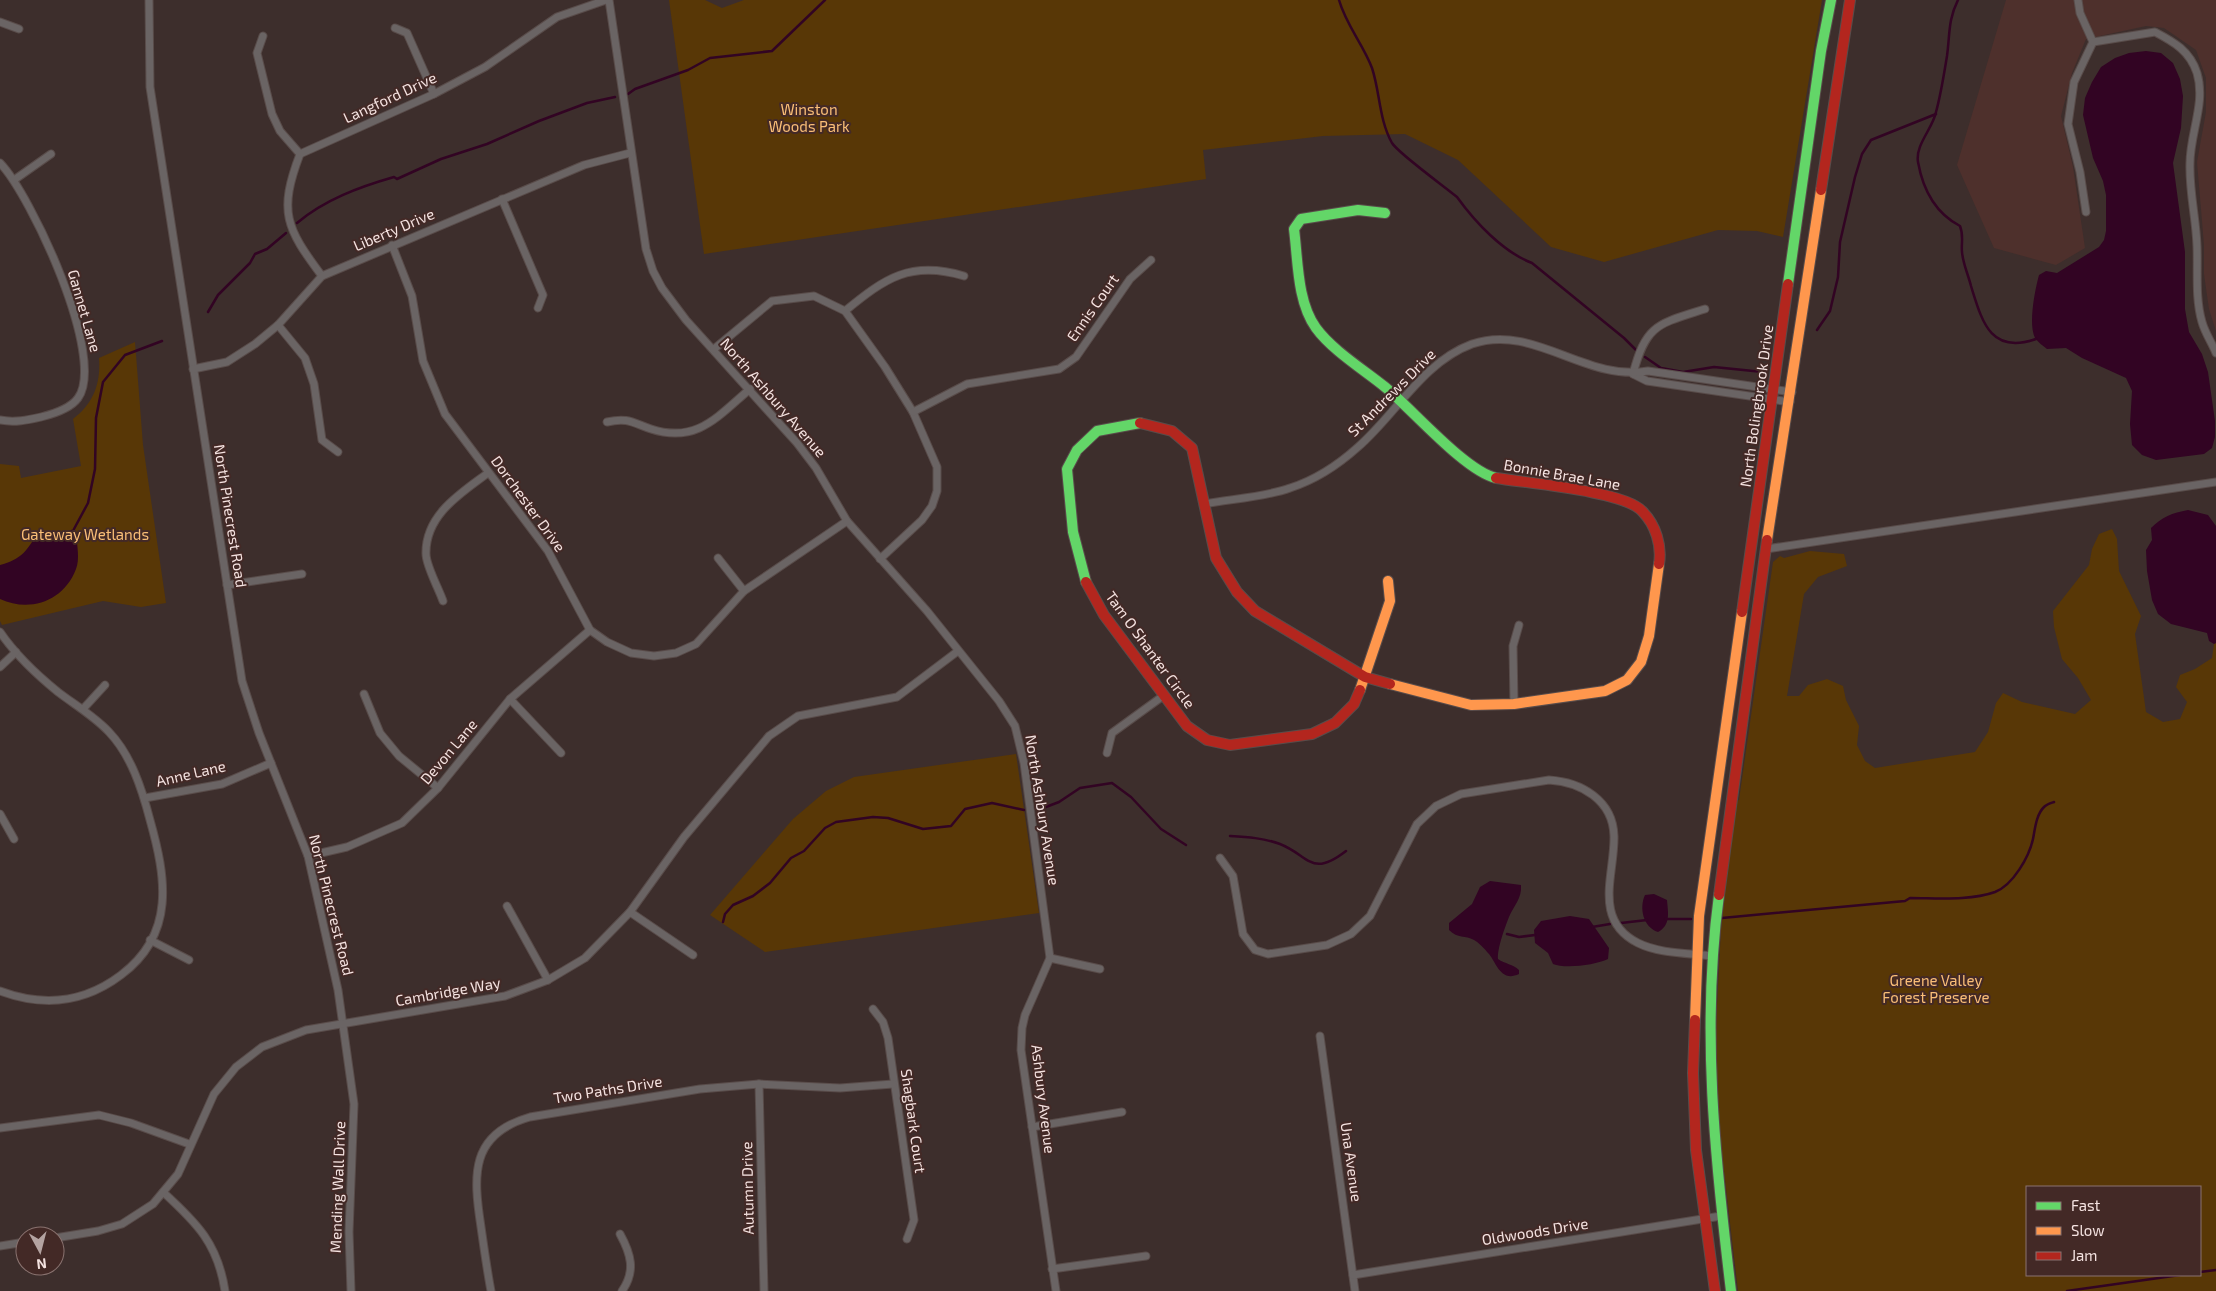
<svg xmlns="http://www.w3.org/2000/svg" width="2216" height="1291" viewBox="0 0 2216 1291" font-family="'Exo 2',sans-serif">
<style>
.built{fill:#4e302c}
.green{fill:#583706;fill-rule:evenodd}
.water{fill:#320423}
.lines{fill:none;stroke-linecap:round;stroke-linejoin:round}
.stream{stroke:#320423;stroke-width:2.5}
.street-casing{stroke:#594c4a;stroke-width:9}
.fast-casing{stroke:#594c4a;stroke-width:12}
.slow-casing{stroke:#594c4a;stroke-width:12}
.jam-casing{stroke:#594c4a;stroke-width:12}
.street{stroke:#6a6464;stroke-width:7}
.fast{stroke:#63d668;stroke-width:10}
.slow{stroke:#ff974d;stroke-width:10}
.jam{stroke:#b3261e;stroke-width:10}
.labels{text-anchor:middle;stroke-width:4;stroke-linejoin:round;paint-order:stroke}
.street-label{font-size:15px;fill:#f4e2e0;stroke:#432926}
.park-label{font-size:15px;fill:#fabe77;stroke:#432926}
</style>
<rect width="100%" height="100%" fill="#3d2e2c"/>
<path class="built" d="M2006,0H2216V331L2209,309L2204,274V245L2197,162L2206,112V78L2196,50L2164,28L2146,26L2086,39L2072,73L2061,116L2073,167L2085,248L2056,265L1994,248L1957,165Z"/>
<g class="green">
<path d="M669,0H705L722,8L744,0H1822L1783,237L1757,231L1718,230L1604,262L1551,247L1458,160L1405,134L1323,136L1203,150L1206,179L704,254Z"/>
<path d="M135,342L143,445L166,603L141,607L103,601L2,625L0,621V464L19,466L21,478L81,466L73,419C93,404 101,384 99,358Z"/>
<path d="M2112,529L2117,539L2119,571L2141,616L2135,634L2146,712L2163,722L2180,719L2187,702L2176,687L2180,675L2195,669L2212,658L2214,644L2216,643V1291H1738L1720,1137L1715,1044L1721,929L1735,801L1739,800L1773,562L1780,556L1784,558L1810,551L1844,554L1847,566L1818,577L1804,594L1787,696H1799L1808,685L1827,679L1843,686L1846,700L1859,726L1857,745L1865,761L1875,768L1975,752L1988,732L1996,703L2003,693L2022,702L2075,714L2091,700L2078,678L2062,659L2054,627L2053,611L2089,565L2092,549L2099,534ZM2027,1187H2200V1275H2027Z"/>
<path d="M1016,754L1039,913L765,952L710,915L793,819L826,791L854,777Z"/>
</g>
<g class="water">
<path d="M2146,51L2161,53L2173,63L2180,79L2183,96L2181,128L2173,163L2185,252V309L2189,332L2202,354L2208,372L2215,421V437L2212,448L2204,454L2156,460L2142,455L2132,445L2130,424L2132,391L2126,378L2082,358L2066,348L2047,349C2043,346 2038,342 2035,338C2028,324 2035,290 2039,275L2046,271L2057,273L2099,247L2104,240L2106,231V195L2103,181L2093,158L2083,115L2085,98L2092,82L2101,67L2115,58L2129,53Z"/>
<path d="M2188,510L2208,515L2216,526V643L2214,644L2209,641L2207,633L2171,624L2158,614L2152,600L2147,571L2146,550L2152,540L2151,528C2162,517 2172,513 2188,510Z"/>
<path d="M74,529L76,534C77,544 80,560 76,569C64,601 30,613 0,599V565C21,560 29,549 38,531H48L55,535Z"/>
<path d="M1490,881L1521,885C1522,899 1514,905 1509,917C1505,927 1497,949 1498,959C1505,964 1513,964 1519,970V974C1500,983 1496,961 1488,953C1485,949 1478,942 1474,940C1465,935 1458,939 1449,930V923L1472,904L1480,887Z"/>
<path d="M1654,894L1667,900C1668,913 1671,925 1658,932C1643,927 1639,908 1645,895Z"/>
<path d="M1570,916L1589,919L1609,948L1608,959C1596,965 1565,969 1553,964L1548,953L1535,943L1534,930L1541,921Z"/>
</g>
<g class="lines">
<g class="stream">
<path d="M1339,0C1346,25 1363,44 1372,68C1380,92 1379,120 1392,143C1398,153 1445,187 1457,197C1475,222 1503,252 1532,263L1624,338L1637,351"/>
<path d="M1958,0C1948,20 1950,34 1947,56C1944,74 1941,94 1936,112C1933,128 1915,145 1918,162C1923,190 1935,213 1960,226C1964,236 1961,243 1962,252C1963,264 1968,274 1971,286C1982,321 1990,355 2036,339"/>
<path d="M628,94L635,89L688,70L710,58L772,51L825,0"/>
<path d="M297,223C324,200 359,187 394,177L397,179L441,159L487,144L539,121L587,103L615,97"/>
<path d="M208,312L218,295L250,263L255,254L267,249L286,233"/>
<path d="M1817,330L1830,311L1838,277L1840,242L1855,177L1862,154L1871,140L1936,114"/>
<path d="M1645,357L1661,368L1683,372L1714,367L1763,372"/>
<path d="M74,529L88,503L95,469L96,418L103,382L125,355L162,341"/>
<path d="M1038,810L1059,802L1080,788L1112,783L1131,797L1161,829L1186,845"/>
<path d="M1230,836C1247,837 1264,838 1280,844C1310,856 1311,878 1346,851"/>
<path d="M1722,918L1905,901L1910,898C1937,898 1970,901 1995,892C2013,885 2029,857 2033,839C2035,829 2036,815 2044,807C2047,804 2051,803 2054,802"/>
<path d="M1665,919H1691"/>
<path d="M723,922L725,914L733,905L753,896L770,883L791,858L804,851L825,828L836,822L873,817L888,818L923,829L951,826L965,809L992,803L1024,810"/>
<path d="M1621,923L1647,920"/>
<path d="M1592,927L1610,924"/>
<path d="M1507,934L1519,937L1535,935"/>
<path d="M2200,1272L2216,1270"/>
<path d="M2067,1291L2180,1275"/>
</g>
<g class="street-casing">
<g id="street">
<path d="M149,0L150,87L242,681L259,733L308,856L338,990L354,1104L349,1232L351,1291"/>
<path d="M609,0L646,249L653,271L662,288L686,320L797,443L816,468L847,521L927,611L999,701L1015,726L1024,763L1050,958L1025,1015L1022,1028L1021,1050L1056,1291"/>
<path d="M2078,0L2080,13L2093,42L2074,82L2068,124L2080,172L2086,212"/>
<path d="M0,22L19,29"/>
<path d="M395,28L407,33L434,94"/>
<path d="M263,36L257,53L272,114L280,131L300,154"/>
<path d="M2093,42L2155,32C2174,42 2190,51 2197,73C2206,103 2190,133 2190,163C2189,191 2196,218 2197,246C2198,271 2195,298 2202,322C2205,333 2212,343 2216,353"/>
<path d="M0,163C31,195 107,358 78,398C71,408 53,414 41,417C28,420 14,423 0,420"/>
<path d="M14,180L51,154"/>
<path d="M502,199L543,295L538,308"/>
<path d="M392,245L412,296L423,361L445,414L548,551L590,630L607,642L631,653L654,656L676,653L696,644L744,591L847,521"/>
<path d="M322,276C286,228 278,212 300,154L434,94L485,67L557,17L606,0"/>
<path d="M845,311C885,278 911,260 964,276"/>
<path d="M278,325L305,358L314,384L322,440L338,452"/>
<path d="M714,349L772,301L814,296L845,311L885,367L913,412L937,467V491L932,506L922,520L880,559"/>
<path d="M193,369L227,362L255,344L278,325L322,276L584,165L630,153"/>
<path d="M1633,374L1647,381L1790,402"/>
<path d="M1633,374C1646,324 1658,324 1705,309"/>
<path d="M913,412L967,384L1059,369L1076,357L1130,279L1151,260"/>
<path d="M607,422C628,417 633,423 651,429C697,444 718,416 750,389"/>
<path d="M1204,504C1230,499 1266,497 1290,488C1315,480 1338,465 1358,447C1396,414 1423,362 1472,344C1534,323 1585,382 1648,371L1792,392"/>
<path d="M1766,549L2216,482"/>
<path d="M718,558L744,591"/>
<path d="M227,585L302,574"/>
<path d="M443,601C439,589 426,566 426,554C425,515 461,493 488,473"/>
<path d="M0,632C15,654 37,675 58,692C75,705 94,716 109,732C131,755 142,789 150,820C166,877 176,934 121,975C84,1003 43,1007 0,991"/>
<path d="M0,667L16,652"/>
<path d="M364,694L380,733L399,756L438,788"/>
<path d="M510,699L561,753"/>
<path d="M1514,704L1513,646L1519,625"/>
<path d="M83,709L105,685"/>
<path d="M1107,753L1112,733L1163,696"/>
<path d="M145,798L222,784L271,763"/>
<path d="M0,814L14,839"/>
<path d="M308,856L347,847L402,823L438,788L510,699L590,630"/>
<path d="M1220,858L1233,876L1243,934L1255,950L1268,954L1327,945L1351,934L1370,916L1417,824L1436,806L1461,794L1549,780C1581,782 1613,800 1614,836C1615,874 1592,920 1638,943C1660,954 1689,953 1713,956"/>
<path d="M507,906L548,980"/>
<path d="M630,912L693,955"/>
<path d="M150,940L189,960"/>
<path d="M1050,958L1100,969"/>
<path d="M873,1009L883,1022L888,1038L914,1220L907,1239"/>
<path d="M1320,1036L1355,1291"/>
<path d="M759,1084L764,1291"/>
<path d="M1032,1127L1122,1112"/>
<path d="M0,1128L99,1115L131,1123L189,1144"/>
<path d="M163,1192C197,1223 218,1244 225,1291"/>
<path d="M620,1234C631,1254 636,1271 622,1291"/>
<path d="M55,1238L98,1231L122,1224L153,1204L178,1174L214,1094L236,1067L262,1047L306,1030L505,996L548,980L585,958L630,912L684,837L769,736L798,716L897,697L958,651"/>
<path d="M0,1246L25,1242"/>
<path d="M1052,1269L1146,1256"/>
<path d="M1353,1275L1721,1216"/>
<path d="M491,1291C487,1270 484,1248 481,1227C473,1175 470,1134 530,1117L700,1089L759,1084L840,1088L893,1084"/>
</g>
</g>
<g class="fast-casing">
<g id="fast">
<path d="M1385,213L1358,210L1301,219L1294,229C1298,260 1297,302 1316,328C1332,350 1364,370 1385,387C1412,409 1465,471 1496,478"/>
<path d="M1788,284L1821,51L1831,0"/>
<path d="M1086,582L1073,532L1067,469L1077,450L1097,431L1140,423"/>
<path d="M1719,895C1701,1028 1715,1159 1731,1291"/>
</g>
</g>
<g class="slow-casing">
<g id="slow">
<path d="M1767,540L1821,190"/>
<path d="M1390,684L1471,705L1514,704L1605,691L1627,680L1641,662L1649,636L1659,564"/>
<path d="M1360,690L1390,601L1388,581"/>
<path d="M1695,1020L1699,916L1742,612"/>
</g>
</g>
<g class="jam-casing">
<g id="jam">
<path d="M1821,190L1850,0"/>
<path d="M1140,423L1172,431L1192,448L1216,558L1237,592L1255,611L1365,677L1390,684"/>
<path d="M1496,478C1526,483 1624,491 1642,511C1656,525 1662,546 1659,564"/>
<path d="M1086,582L1104,615L1187,726L1207,740L1230,745L1312,734L1335,723L1354,704L1360,690"/>
<path d="M1742,612L1788,284"/>
<path d="M1719,895L1767,540"/>
<path d="M1695,1020L1693,1073L1696,1150L1715,1291"/>
</g>
</g>
<use href="#street" class="street"/>
<use href="#fast" class="fast"/>
<use href="#slow" class="slow"/>
<use href="#jam" class="jam"/>
</g>
<g class="labels">
<g class="street-label">
<text transform="translate(390 98) rotate(-25)" y="5">Langford Drive</text>
<text transform="translate(394 230) rotate(-23)" y="5">Liberty Drive</text>
<text transform="translate(1093 308) rotate(-55)" y="5">Ennis Court</text>
<text transform="translate(84 311) rotate(74)" y="5">Gannet Lane</text>
<text transform="translate(1392 393) rotate(-45)" y="5">St Andrews Drive</text>
<text transform="translate(773 398) rotate(49)" y="5">North Ashbury Avenue</text>
<text transform="translate(1757 406) rotate(-82)" y="5">North Bolingbrook Drive</text>
<text transform="translate(1562 475) rotate(10)" y="5">Bonnie Brae Lane</text>
<text transform="translate(528 504) rotate(54)" y="5">Dorchester Drive</text>
<text transform="translate(230 516) rotate(81)" y="5">North Pinecrest Road</text>
<text transform="translate(1150 650) rotate(54)" y="5">Tam O Shanter Circle</text>
<text transform="translate(449 752) rotate(-50)" y="5">Devon Lane</text>
<text transform="translate(191 774) rotate(-13)" y="5">Anne Lane</text>
<text transform="translate(1042 810) rotate(81)" y="5">North Ashbury Avenue</text>
<text transform="translate(331 905) rotate(76)" y="5">North Pinecrest Road</text>
<text transform="translate(448 992) rotate(-10)" y="5">Cambridge Way</text>
<text transform="translate(608 1090) rotate(-9)" y="5">Two Paths Drive</text>
<text transform="translate(1043 1099) rotate(83)" y="5">Ashbury Avenue</text>
<text transform="translate(913 1121) rotate(82)" y="5">Shagbark Court</text>
<text transform="translate(1351 1162) rotate(82)" y="5">Una Avenue</text>
<text transform="translate(338 1187) rotate(-88)" y="5">Mending Wall Drive</text>
<text transform="translate(748 1188) rotate(-91)" y="5">Autumn Drive</text>
<text transform="translate(1535 1232) rotate(-9)" y="5">Oldwoods Drive</text>
</g>
<g class="park-label">
<text x="809" y="115">Winston<tspan x="809" dy="17">Woods Park</tspan></text>
<text x="85" y="540">Gateway Wetlands</text>
<text x="1936" y="986">Greene Valley<tspan x="1936" dy="17">Forest Preserve</tspan></text>
</g>
</g>
<rect x="2026" y="1186" width="175" height="90" fill="#432926" stroke="#8a7370"/>
<rect x="2036" y="1202" width="25" height="8" fill="#63d668" stroke="#8a7370"/>
<text x="2071" y="1211" font-size="15" fill="#f4e2e0">Fast</text>
<rect x="2036" y="1227" width="25" height="8" fill="#ff974d" stroke="#8a7370"/>
<text x="2071" y="1236" font-size="15" fill="#f4e2e0">Slow</text>
<rect x="2036" y="1252" width="25" height="8" fill="#b3261e" stroke="#8a7370"/>
<text x="2071" y="1261" font-size="15" fill="#f4e2e0">Jam</text>
<g transform="translate(40 1251) rotate(173)"><circle r="24" fill="#432926" stroke="#8a7370"/>
<path d="M0-4L9 19L0 12L-9 19Z" fill="#b4a3a1"/>
<text y="-8" font-size="14" font-weight="bold" text-anchor="middle" fill="#f4e2e0">N</text>
</g>
</svg>
